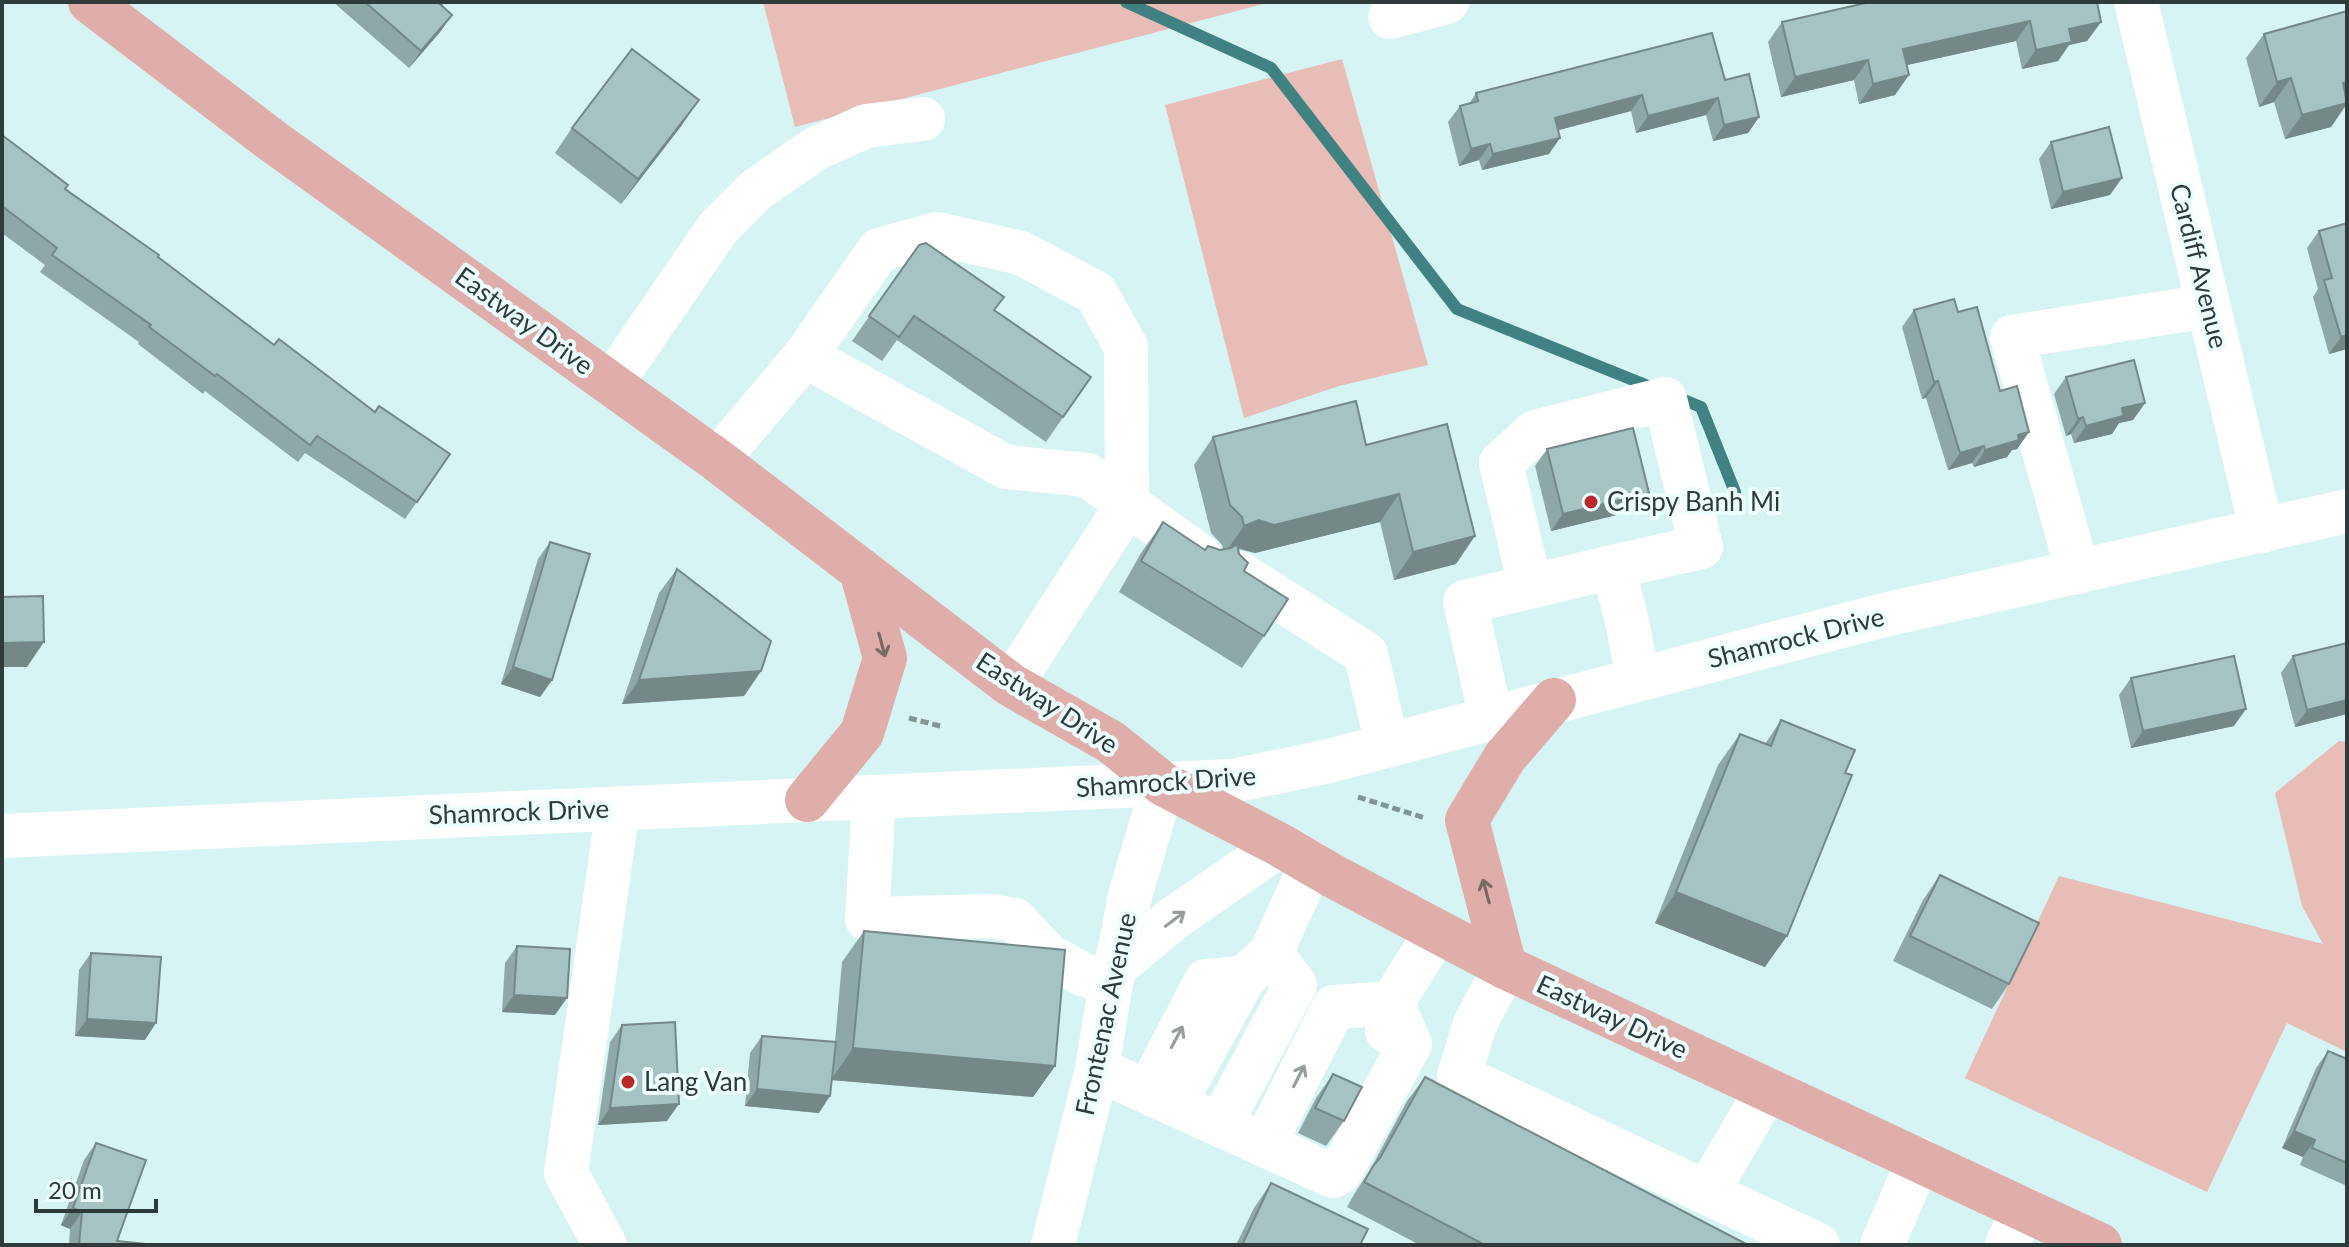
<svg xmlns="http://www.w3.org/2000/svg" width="2349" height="1247" viewBox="0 0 2349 1247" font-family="Lato,sans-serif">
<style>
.green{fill:#e8bcb7}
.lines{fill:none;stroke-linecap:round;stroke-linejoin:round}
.stream{stroke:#408282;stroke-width:12}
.path{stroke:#809695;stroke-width:5;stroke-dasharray:8 4;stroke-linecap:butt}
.minor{stroke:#fff;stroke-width:44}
.major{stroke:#e0aeaa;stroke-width:44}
.wall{fill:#8ea8a7}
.shaded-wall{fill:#748888}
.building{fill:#a5c3c2;stroke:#748888;stroke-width:2}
.oneway{stroke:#766967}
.oneway2{stroke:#979d9d}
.poi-dot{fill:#b8282a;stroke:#ecfefe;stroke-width:3}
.labels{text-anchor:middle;stroke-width:8;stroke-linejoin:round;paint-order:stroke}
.street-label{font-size:26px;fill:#2f3b3b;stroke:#ecfefe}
.poi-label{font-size:26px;fill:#2f3b3b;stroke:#ecfefe;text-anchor:start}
</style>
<rect width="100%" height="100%" fill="#d5f4f3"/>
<g class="green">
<path d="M763,2H1271L795,127Z"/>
<path d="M1342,59L1428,365L1339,386L1244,418L1165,105Z"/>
<path d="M2339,741L2347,742V1052L2287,1023L2207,1192L1965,1078L2059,876L2323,944L2302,906L2275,793Z"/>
</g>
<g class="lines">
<g class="stream">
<path d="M1126,2L1271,68L1457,309L1653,388"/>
<path d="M1674,396L1701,407L1735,492"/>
</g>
<g class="path">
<path d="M909,718L940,726"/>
<path d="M1358,797L1425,818"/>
</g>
<g class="minor">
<path d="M2136,2L2262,531"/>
<path d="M1390,17L1447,2"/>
<path d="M805,356L879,250L937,234L1021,253L1096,293L1126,347L1127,505L1011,685"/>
<path d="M611,384L718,228L756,190L815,149L866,126L923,119"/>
<path d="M717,460L805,356L1006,467L1087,475L1200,556"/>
<path d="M2078,572L2012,337L2208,306"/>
<path d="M1239,573L1366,654L1387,745"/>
<path d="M1530,585L1501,463L1535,432L1665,399L1701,547L1613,567"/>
<path d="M1491,717L1465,602L1613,567L1627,621L1638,679"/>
<path d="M874,797L867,919L990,916L1015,920L1049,956L1084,975L1111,983"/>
<path d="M2,836L1232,781L1325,762L1884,615L2347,511"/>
<path d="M1505,967L1475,1024L1459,1076L1818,1245"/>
<path d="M1114,968L1174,918L1280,845"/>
<path d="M1387,1031L1392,1003L1437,931"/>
<path d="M1097,1069L1333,1176L1341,1171L1410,1044L1392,1003"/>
<path d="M1160,1069L1206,981L1244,978"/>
<path d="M1174,1104L1244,978L1271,953L1312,863"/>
<path d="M1220,1125L1295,985L1271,953"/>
<path d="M1264,1145L1334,1007L1392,1003"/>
<path d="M1707,1193L1767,1089"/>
<path d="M605,1245L566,1173L618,808"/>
<path d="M1053,1245L1097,1069L1111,983L1123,935L1129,899L1163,784"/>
<path d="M1882,1245L1919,1159"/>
<path d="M2007,1245L2024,1209"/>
</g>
<g class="major">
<path d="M90,2L274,142L717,460L1011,685L1111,742L1163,784L1280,845L1333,876L1505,967L2100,1245"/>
<path d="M807,800L862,733L885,658L861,570"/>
<path d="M1505,967L1467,820L1505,757L1554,700"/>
</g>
</g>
<g class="wall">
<path d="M333,2H445L442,6L452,15L440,32L409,68Z"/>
<path d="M2347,11V104L2331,127L2285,139L2274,102L2259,107L2246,58L2264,34Z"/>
<path d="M1782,22H2101L2087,41L2069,45L2058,61L2022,69L2016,41L1907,65L1895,95L1859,104L1854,80L1781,97L1768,42Z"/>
<path d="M1725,80L1759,117L1748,133L1713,141L1706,115L1636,133L1631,111L1558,130L1549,154L1482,170L1479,160L1459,166L1448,122L1460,106L1469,104L1476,93Z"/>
<path d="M682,125L621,204L555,153L572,128Z"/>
<path d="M2,135L65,189L158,257L274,345L375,412L450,454L405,519L305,453L298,462L205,391L203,394L138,344L139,342L40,272L45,265L2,233Z"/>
<path d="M2051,142L2110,195L2051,209L2039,159Z"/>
<path d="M2347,223V349L2329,354L2313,297L2318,289L2307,248L2319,231Z"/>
<path d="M919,245L994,310L1091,377L1046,442L897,340L882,361L852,341Z"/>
<path d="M1914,310L1958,312L2000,391L2029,432L2017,449L2012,450L2007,457L1974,467L1972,463L1948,470L1926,398L1922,399L1902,327Z"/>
<path d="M2066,377L2145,403L2133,420L2119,423L2112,434L2074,443L2071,434L2066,436L2054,394Z"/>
<path d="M1213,437L1366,445L1456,564L1394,580L1380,522L1255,553L1238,549L1264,636L1242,668L1119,592L1141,553L1163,522L1205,550L1223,549L1222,545L1211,533L1194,465Z"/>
<path d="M1547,449L1637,510L1551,531L1535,466Z"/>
<path d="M550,542L552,680L540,697L501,684L538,559Z"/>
<path d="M677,569L761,671L744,696L622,704L659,593Z"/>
<path d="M2347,643V714L2295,727L2281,673L2293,656Z"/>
<path d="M2131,678L2234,726L2131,748L2119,695Z"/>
<path d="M1781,720L1845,773L1765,967L1655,923L1718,765L1740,734L1765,744Z"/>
<path d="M1940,875L2009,984L1992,1009L1893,961L1923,900Z"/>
<path d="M864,931L1055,1066L1033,1097L832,1080L819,1113L745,1106L750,1053L762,1036L835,1042L842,962Z"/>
<path d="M517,946L555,1015L502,1012L505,963Z"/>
<path d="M91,953L145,1040L75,1036L79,970Z"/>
<path d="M622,1025L667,1121L598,1125L610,1042Z"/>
<path d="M2328,1051L2347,1059V1186L2300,1165L2303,1157L2282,1148L2316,1068Z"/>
<path d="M1333,1074L1344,1121L1326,1146L1298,1133L1316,1098Z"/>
<path d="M1425,1077L1748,1245H1420L1347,1207L1356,1191L1369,1172L1407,1101Z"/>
<path d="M96,1143L117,1241L145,1245H69L70,1229L61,1225L84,1160Z"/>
<path d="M1271,1183L1360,1245H1236L1254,1208Z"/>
</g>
<g class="shaded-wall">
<path d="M452,15L440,32L409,68L421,51Z"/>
<path d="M2030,21L2016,41L1889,69L1903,49Z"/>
<path d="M2101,22L2087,41L2069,45L2058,61L2022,69L2036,50L2069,29Z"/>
<path d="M1868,60L1854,80L1781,97L1795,77Z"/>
<path d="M1909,75L1895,95L1859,104L1873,84Z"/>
<path d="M2291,78L2274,102L2259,107L2277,82Z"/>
<path d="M2347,82V102L2343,83Z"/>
<path d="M1642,95L1631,111L1544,134L1555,118Z"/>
<path d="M1718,98L1706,115L1636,133L1648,116Z"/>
<path d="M699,100L682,125L621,204L638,179Z"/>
<path d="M2347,103L2331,127L2285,139L2302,115Z"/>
<path d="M1759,117L1748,133L1713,141L1724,125Z"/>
<path d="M1560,138L1549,154L1482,170L1493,154Z"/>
<path d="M1490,144L1479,160L1459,166L1471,149Z"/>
<path d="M2122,178L2110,195L2051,209L2063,192Z"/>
<path d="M2347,335V349L2329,354L2341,337Z"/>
<path d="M1938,381L1926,398L1922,399L1934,382Z"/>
<path d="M2145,403L2133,420L2119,423L2112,434L2074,443L2086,426L2122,408Z"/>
<path d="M2083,417L2071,434L2066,436L2078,419Z"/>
<path d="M2029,432L2017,449L2012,450L2007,457L1974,467L1985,450L2018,435Z"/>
<path d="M1984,446L1972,463L1948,470L1960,453Z"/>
<path d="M1649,493L1637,510L1551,531L1563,514Z"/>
<path d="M1399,494L1380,522L1255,553L1239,548L1224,554L1244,526L1259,520Z"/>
<path d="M1475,536L1456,564L1394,580L1413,552Z"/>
<path d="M44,642L27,667H2V643Z"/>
<path d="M513,667L552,680L540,697L501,684Z"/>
<path d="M761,671L744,696L622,704L639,680Z"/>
<path d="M2347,700V714L2295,727L2307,710Z"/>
<path d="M2246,709L2234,726L2131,748L2143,731Z"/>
<path d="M1676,892L1787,936L1765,967L1655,923Z"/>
<path d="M514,995L567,998L555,1015L502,1012Z"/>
<path d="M87,1019L156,1023L145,1040L75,1036Z"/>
<path d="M853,1048L1055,1066L1033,1097L831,1080Z"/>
<path d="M757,1089L830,1096L819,1113L745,1106Z"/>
<path d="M679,1104L667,1121L598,1125L610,1108Z"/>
<path d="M2294,1131L2315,1140L2303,1157L2282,1148Z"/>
<path d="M73,1208L82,1212L70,1229L61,1225Z"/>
</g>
<g class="building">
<path d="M365,2H441L440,4L452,15L421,51Z"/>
<path d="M1870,2H2097L2101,22L2069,29L2072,42L2036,50L2030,21L1903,49L1909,75L1873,84L1868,60L1795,77L1782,22Z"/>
<path d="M2347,11V82L2343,83L2347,103L2302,115L2291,78L2277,82L2264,34Z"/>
<path d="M1712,33L1725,80L1749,74L1759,117L1724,125L1718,98L1648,116L1642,95L1555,118L1560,138L1493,154L1490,144L1471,149L1460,106L1478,101L1476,93Z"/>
<path d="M632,49L699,100L638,179L572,128Z"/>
<path d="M2109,127L2122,178L2063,192L2051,142Z"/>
<path d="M2,135L68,185L65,189L159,255L158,257L274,345L279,339L375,412L379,406L450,454L417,502L317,436L310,445L217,374L215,376L149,327L151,325L52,255L57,248L2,206Z"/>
<path d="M2347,223V335L2341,337L2324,280L2332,278L2319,231Z"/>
<path d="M926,243L1004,297L994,310L1091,377L1063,417L914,316L899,337L869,316L919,245Z"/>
<path d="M1954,299L1958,312L1977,307L2000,391L2017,386L2029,432L2018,435L2019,440L1985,450L1984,446L1960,453L1938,381L1934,382L1914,310Z"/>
<path d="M2134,360L2145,403L2122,408L2123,416L2086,426L2083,417L2078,419L2066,377Z"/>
<path d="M1356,401L1366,445L1447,424L1475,536L1413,552L1399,494L1274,525L1259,520L1244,526L1242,517L1230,505L1213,437Z"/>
<path d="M1633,428L1649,493L1563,514L1547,449Z"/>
<path d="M1163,522L1205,550L1208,546L1220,550L1231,548L1237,544L1239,554L1248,563L1244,571L1288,599L1264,636L1141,561Z"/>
<path d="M550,542L590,554L552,680L513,667Z"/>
<path d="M677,569L771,641L761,671L639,680Z"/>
<path d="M43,596L44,642L2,643V597Z"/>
<path d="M2347,643V700L2307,710L2293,656Z"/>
<path d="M2234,656L2246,709L2143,731L2131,678Z"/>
<path d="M1781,720L1855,750L1845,773L1852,775L1787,936L1676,892L1740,734L1771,746Z"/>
<path d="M1940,875L2039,923L2009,984L1910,936Z"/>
<path d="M864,931L1065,950L1055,1066L853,1048Z"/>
<path d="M517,946L570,949L567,998L514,995Z"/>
<path d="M91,953L161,957L156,1023L87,1019Z"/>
<path d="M675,1022L679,1104L610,1108L622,1025Z"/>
<path d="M762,1036L836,1042L830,1096L757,1089Z"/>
<path d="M2328,1051L2347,1059V1163L2312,1148L2315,1140L2294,1131Z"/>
<path d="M1333,1074L1362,1087L1344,1121L1315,1108Z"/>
<path d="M1425,1077L1748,1245H1485L1364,1182L1373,1166L1380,1158Z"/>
<path d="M96,1143L146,1160L117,1241L145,1244V1245H79L82,1212L73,1208Z"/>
<path d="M1271,1183L1368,1229L1360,1245H1242Z"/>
</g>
<defs><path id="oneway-shaft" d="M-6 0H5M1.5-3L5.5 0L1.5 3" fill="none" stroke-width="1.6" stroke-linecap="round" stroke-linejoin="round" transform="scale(2)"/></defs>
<g class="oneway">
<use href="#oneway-shaft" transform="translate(882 645) rotate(75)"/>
<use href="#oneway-shaft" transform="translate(1486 891) rotate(-105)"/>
</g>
<g class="oneway2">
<use href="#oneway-shaft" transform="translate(1175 919) rotate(-37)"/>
<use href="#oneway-shaft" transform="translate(1177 1037) rotate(-62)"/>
<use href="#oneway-shaft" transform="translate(1299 1076) rotate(-63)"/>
</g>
<g class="poi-dot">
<circle cx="1591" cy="502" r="8"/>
<circle cx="628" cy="1082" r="8"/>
</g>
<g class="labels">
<g class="street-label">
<text transform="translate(2199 266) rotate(76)" y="9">Cardiff Avenue</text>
<text transform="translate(524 321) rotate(36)" y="9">Eastway Drive</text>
<text transform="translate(1796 638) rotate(-14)" y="9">Shamrock Drive</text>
<text transform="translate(1047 703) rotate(33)" y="9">Eastway Drive</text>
<text transform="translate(1166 782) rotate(-4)" y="9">Shamrock Drive</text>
<text transform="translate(519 812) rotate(-2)" y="9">Shamrock Drive</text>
<text transform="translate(1106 1014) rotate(-78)" y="9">Frontenac Avenue</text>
<text transform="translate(1612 1017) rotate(25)" y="9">Eastway Drive</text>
</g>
<g class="poi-label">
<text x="1607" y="511">Crispy Banh Mi</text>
<text x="644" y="1091">Lang Van</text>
</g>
</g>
<rect width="2349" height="1247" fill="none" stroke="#2f3b3b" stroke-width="8"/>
<path d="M36 1199v12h120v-12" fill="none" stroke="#2f3b3b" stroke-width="4"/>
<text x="48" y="1199" font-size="24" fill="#2f3b3b" stroke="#ecfefe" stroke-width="6" paint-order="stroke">20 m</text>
</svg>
